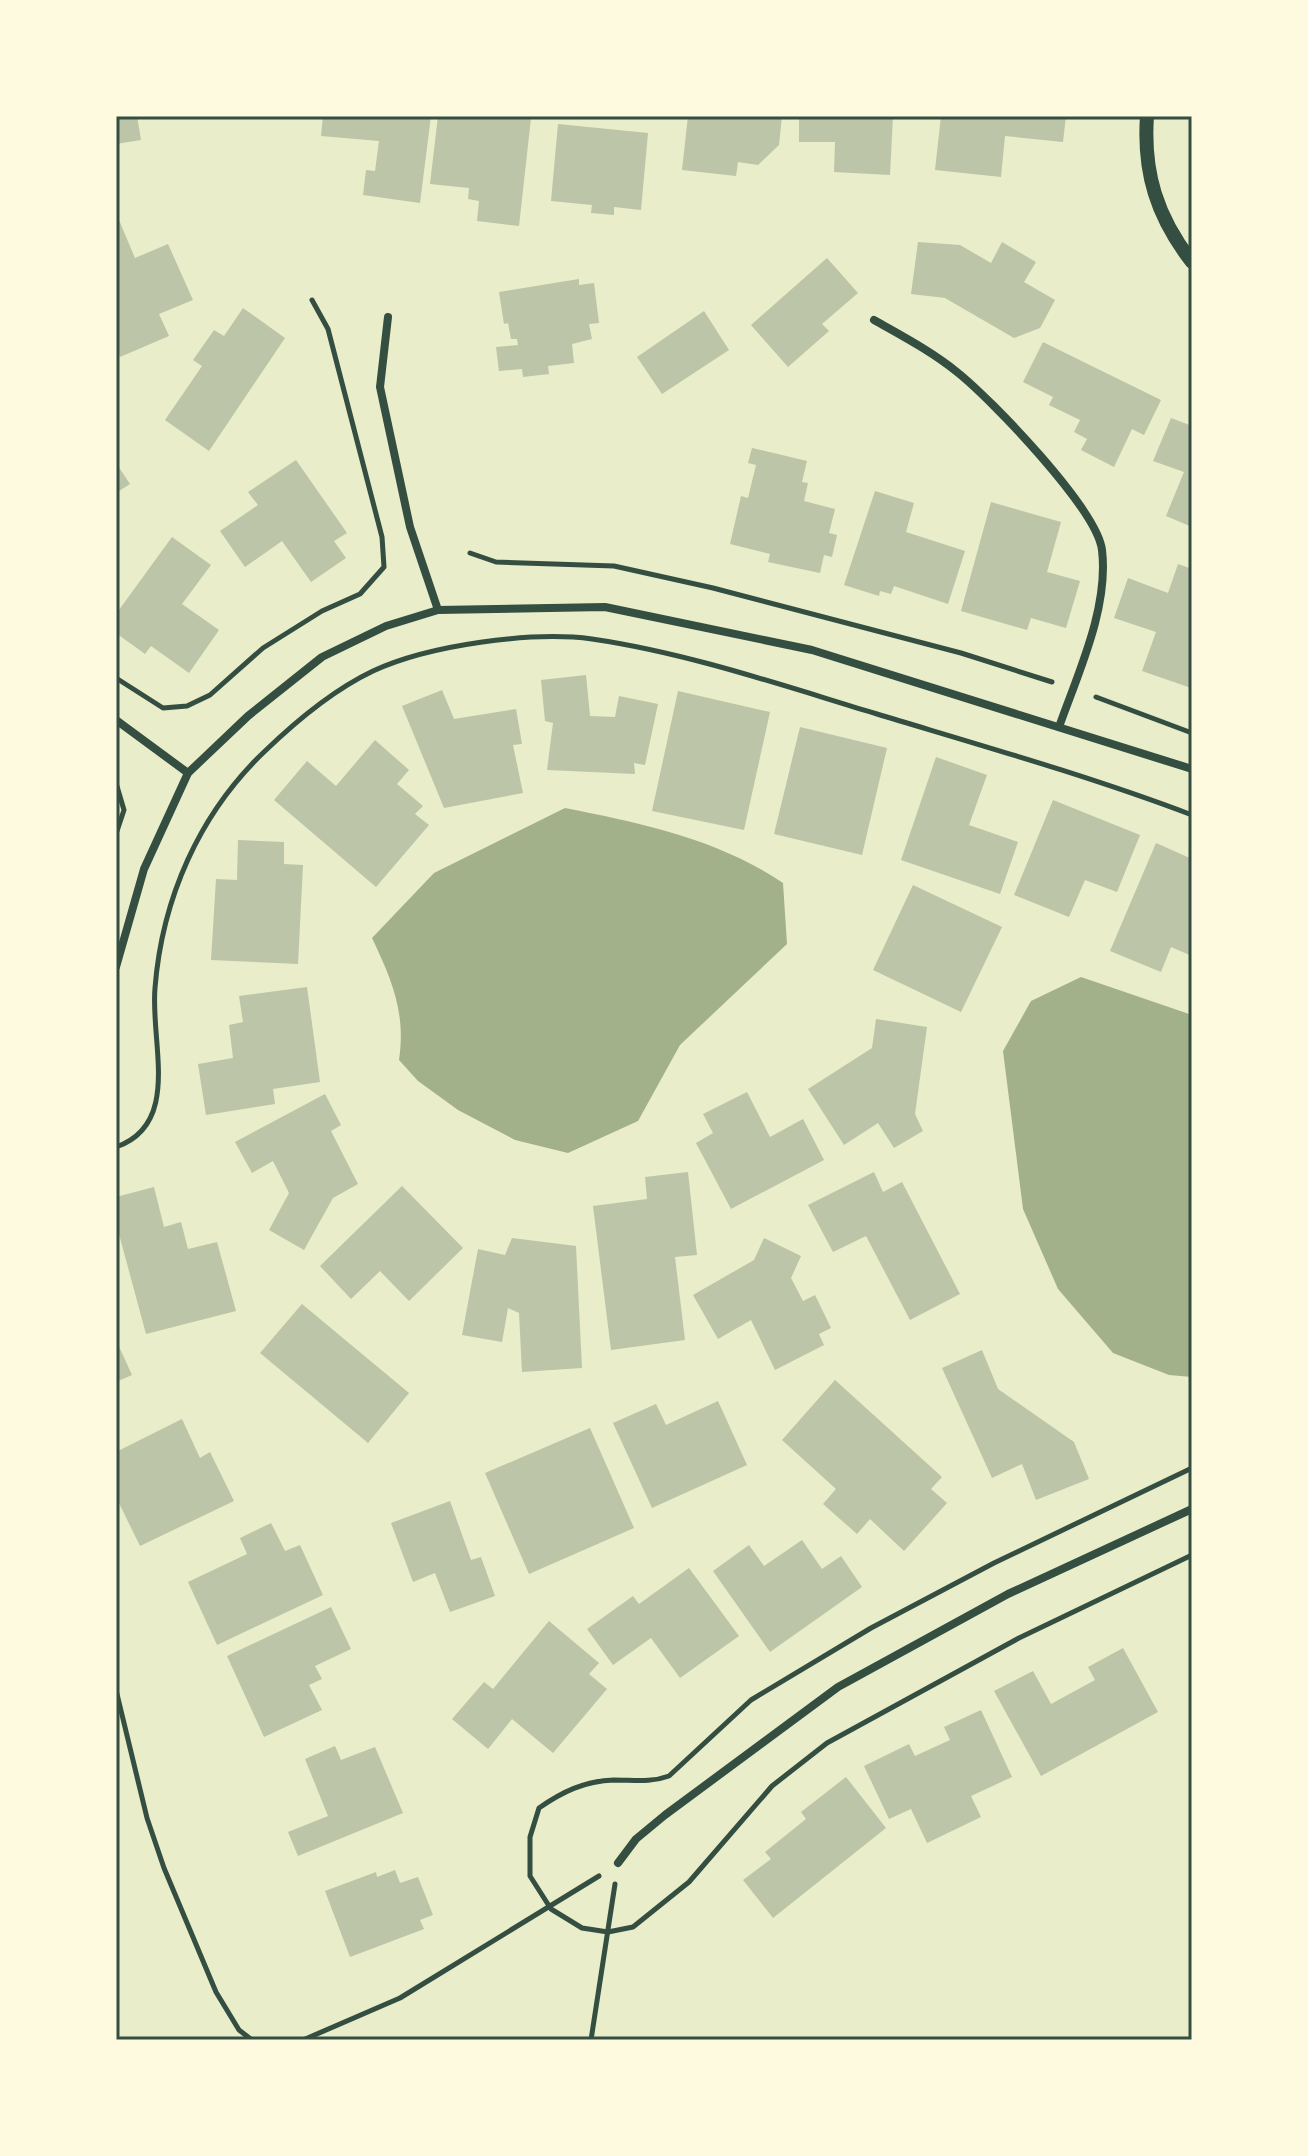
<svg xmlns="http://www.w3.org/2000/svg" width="1308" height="2156" viewBox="0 0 1308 2156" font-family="'Varela Round',sans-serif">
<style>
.water{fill:#a3b18a}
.building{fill:#bcc5a7}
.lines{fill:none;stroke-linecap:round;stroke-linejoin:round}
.path{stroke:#344e41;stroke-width:5}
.minor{stroke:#344e41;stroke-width:8}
.tertiary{stroke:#344e41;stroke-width:14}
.neatline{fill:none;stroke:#344e41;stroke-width:3}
</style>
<rect width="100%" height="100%" fill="#e9edc9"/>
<g class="water">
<path d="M565,808C641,823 718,839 783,883L787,944L680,1045L638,1121L568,1153L515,1140L458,1110L418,1081L399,1060C406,1013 392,980 372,938L434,873Z"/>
<path d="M1081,977L1192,1015V1377L1169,1375L1113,1353L1058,1289L1023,1209L1003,1051L1031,1001Z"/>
</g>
<g class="building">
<path d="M116,116H137L141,140L116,144Z"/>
<path d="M323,116H431L420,203L363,195L366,170L375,171L379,141L321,136Z"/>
<path d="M438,116L531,118L519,226L477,221L479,201L468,199L469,188L430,184Z"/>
<path d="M688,116H782L779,145L758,165L738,162L736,176L682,170Z"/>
<path d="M799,116H893L890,175L834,172L835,142H799Z"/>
<path d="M941,116H1066L1063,142L1005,136L1001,177L935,170Z"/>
<path d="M558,124L648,133L641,210L614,207V215L591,213L592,205L551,201Z"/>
<path d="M116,213L135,258L168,244L193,300L159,314L169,336L120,357L116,347Z"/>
<path d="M918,242L960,245L991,263L1002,242L1036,262L1024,282L1055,300L1040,328L1014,338L945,298L911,294Z"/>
<path d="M827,258L858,293L822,324L829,331L788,367L751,325Z"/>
<path d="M579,279V285L594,283L599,323L589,324L592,339L572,344L574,363L548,366L549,374L523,377L522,369L499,371L496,347L518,345L517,339H511L508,323L504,324L499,292Z"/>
<path d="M243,308L285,338L209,451L165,420L202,366L193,360L214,330L224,336Z"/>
<path d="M704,311L729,350L662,394L637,357Z"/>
<path d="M1043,342L1161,400L1144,435L1132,429L1114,467L1081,450L1087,439L1074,432L1080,420L1049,405L1053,397L1023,382Z"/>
<path d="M1171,418L1192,426V527L1166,516L1184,472L1153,461Z"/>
<path d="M752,448L807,461L802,482L808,483L804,501L835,509L829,533L837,535L832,557L824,555L820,573L768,562L770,554L730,544L741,496L748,498L756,465L748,463Z"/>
<path d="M296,460L347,533L334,541L346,558L311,582L282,541L245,567L220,531L258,505L248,492Z"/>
<path d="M116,463L130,484L116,493Z"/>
<path d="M875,491L914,503L906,532L965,551L948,604L894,586L891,594L880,591L879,596L844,585Z"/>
<path d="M991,502L1061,522L1047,572L1080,581L1066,628L1031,618L1027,630L961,611Z"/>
<path d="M172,537L211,565L182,604L219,630L189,673L151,646L145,654L116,633V614Z"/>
<path d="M1178,564L1192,569L1191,688L1142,671L1156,632L1114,618L1128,578L1168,593Z"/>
<path d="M586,675L590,716L615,717L619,696L658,704L645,765L634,763L635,774L547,770L553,723L545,721L541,680Z"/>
<path d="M442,690L454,719L516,709L522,744L513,745L523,793L444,808L402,706Z"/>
<path d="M678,691L770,712L744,830L652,811Z"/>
<path d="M800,727L887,748L862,855L774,834Z"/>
<path d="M375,740L409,770L397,784L423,806L415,814L429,825L376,887L274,800L307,761L336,786Z"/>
<path d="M936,757L987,775L969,825L1018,842L1000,894L901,860Z"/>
<path d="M1053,800L1140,835L1117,892L1085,880L1069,917L1014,895Z"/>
<path d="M238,840L284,842V864L303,865L298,964L211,960L216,879L237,880Z"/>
<path d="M1156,843L1192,859V956L1171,947L1161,972L1110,951Z"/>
<path d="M913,885L1002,927L961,1012L873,970Z"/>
<path d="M307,987L320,1082L273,1089L275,1104L206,1115L198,1064L233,1058L229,1025L243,1022L239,996Z"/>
<path d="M876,1019L927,1027L915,1114L923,1131L894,1148L878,1123L844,1145L808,1089L872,1048Z"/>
<path d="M747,1092L770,1137L803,1119L824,1160L731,1209L696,1143L713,1133L703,1114Z"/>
<path d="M325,1094L341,1125L331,1131L358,1184L333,1198L304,1250L269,1230L289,1193L273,1161L252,1173L235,1142Z"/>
<path d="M688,1172L697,1255L675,1257L685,1340L611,1350L593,1206L647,1199L645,1177Z"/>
<path d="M874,1172L883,1192L902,1182L960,1294L910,1320L866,1236L833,1252L808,1205Z"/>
<path d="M402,1186L463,1248L409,1301L380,1271L351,1299L320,1266Z"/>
<path d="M154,1187L164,1227L181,1222L188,1249L217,1242L236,1311L146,1334L116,1223V1197Z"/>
<path d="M512,1238L576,1246L582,1368L522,1372L519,1313L508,1308L502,1342L462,1335L478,1249L505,1255Z"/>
<path d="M764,1238L801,1256L791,1278L803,1301L815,1295L831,1328L819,1334L824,1345L775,1370L751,1320L718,1339L693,1295L754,1260Z"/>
<path d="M302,1304L409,1393L368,1443L260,1353Z"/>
<path d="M116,1340L132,1375L116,1382Z"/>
<path d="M982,1350L998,1389L1074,1442L1089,1479L1036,1500L1022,1464L992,1478L942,1368Z"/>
<path d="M835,1380L942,1477L931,1489L947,1503L904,1551L870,1519L857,1534L823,1504L836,1489L782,1440Z"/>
<path d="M718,1401L747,1465L652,1508L613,1423L656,1404L666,1425Z"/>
<path d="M182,1419L200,1458L210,1452L234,1501L140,1546L116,1497V1452Z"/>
<path d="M590,1428L634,1528L529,1574L485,1473Z"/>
<path d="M450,1501L471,1560L481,1557L495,1596L450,1612L435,1573L413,1582L391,1523Z"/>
<path d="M271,1523L285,1551L300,1545L323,1595L217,1645L188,1582L247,1554L240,1538Z"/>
<path d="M802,1540L822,1569L841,1556L862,1587L770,1652L713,1571L749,1545L764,1566Z"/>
<path d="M689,1568L739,1636L680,1678L651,1638L613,1665L587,1629L633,1596L639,1604Z"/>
<path d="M331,1607L351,1649L315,1666L322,1679L309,1685L322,1710L264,1737L227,1656Z"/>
<path d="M549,1621L599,1663L589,1674L607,1689L553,1753L512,1719L488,1749L452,1719L484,1682L493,1689Z"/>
<path d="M1123,1648L1158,1712L1041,1776L994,1691L1033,1671L1051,1704L1095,1680L1088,1667Z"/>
<path d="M981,1710L1012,1777L971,1796L981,1817L927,1843L911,1809L889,1819L864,1766L909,1744L915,1756L950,1740L944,1727Z"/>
<path d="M335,1746L341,1760L375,1747L403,1813L298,1856L288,1832L328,1816L305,1759Z"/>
<path d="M846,1777L886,1828L773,1918L743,1880L771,1859L765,1852L806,1819L801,1812Z"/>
<path d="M395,1870L400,1883L418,1877L433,1915L420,1920L424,1929L350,1957L325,1891L376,1872L377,1877Z"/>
</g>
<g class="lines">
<g class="path">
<path d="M470,553L496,562L614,566L713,588L961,653L1052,682"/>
<path d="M116,678L163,708L187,706L210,695L263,648L322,611L360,594L384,567L382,537L328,329L312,300"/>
<path d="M1096,697L1192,733"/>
<path d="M116,783L124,810L116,834"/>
<path d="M116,1147C182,1124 150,1042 155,988C162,899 199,814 264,752C295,722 333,690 373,671C429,645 531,631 592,639C688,653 784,686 877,714C983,746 1089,776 1192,815"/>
<path d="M1192,1468L994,1563L871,1628L751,1700L669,1776C650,1783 634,1780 614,1780C584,1781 562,1792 539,1808L530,1837V1876L551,1909L582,1928L608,1932L633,1927L689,1882L772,1786L827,1743L1019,1638L1192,1555"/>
<path d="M116,1690L147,1818L164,1868L216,1992L239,2030L252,2040"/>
<path d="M303,2040L400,1998L599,1876"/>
<path d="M591,2040L615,1884"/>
</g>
<g class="minor">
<path d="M388,317L380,387L410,527L438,610"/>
<path d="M874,320C902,336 931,351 957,372C991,399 1097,509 1102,550C1109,608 1078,673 1059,727"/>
<path d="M116,720L188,773"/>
<path d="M116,967L144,869L188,773L248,716L322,657L386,626L438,610L605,607L812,650L1192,769"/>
<path d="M618,1863L636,1839L665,1815L838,1687L1008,1594L1192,1509"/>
</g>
<path class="tertiary" d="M1147,116C1143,173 1157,217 1192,262"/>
</g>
<rect width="1308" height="2156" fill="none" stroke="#fefae0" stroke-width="236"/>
<rect x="118" y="118" width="1072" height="1920" class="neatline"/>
</svg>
